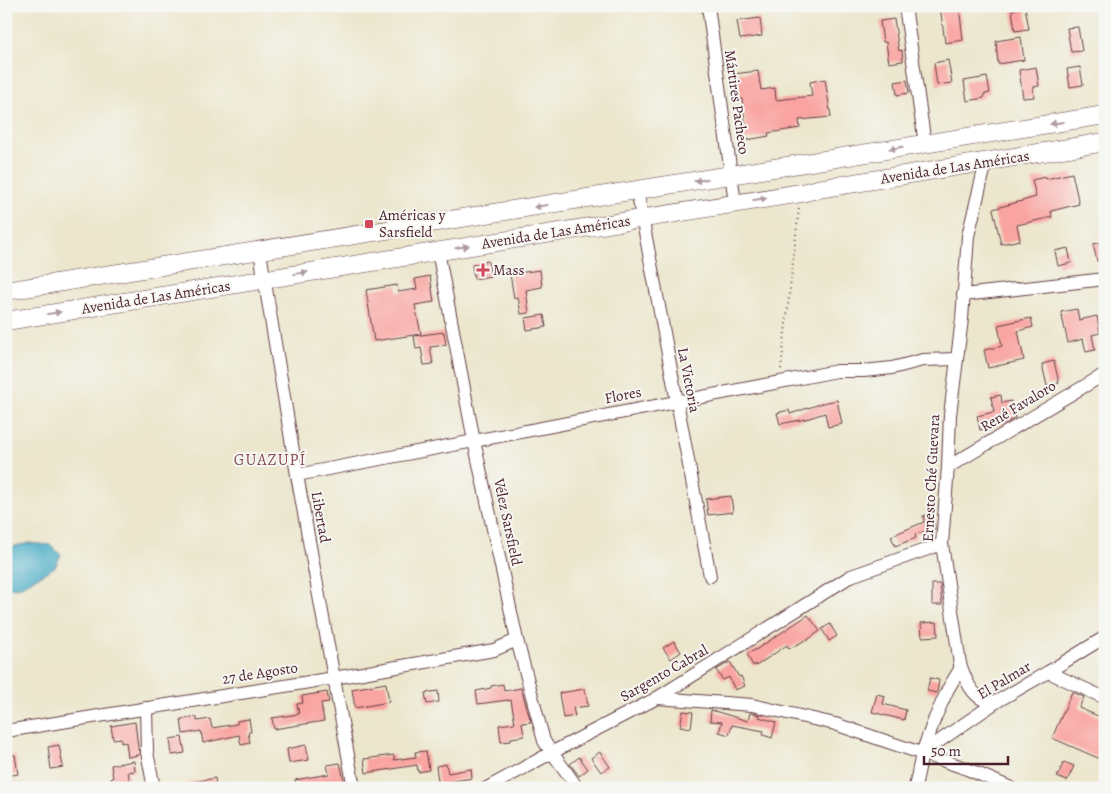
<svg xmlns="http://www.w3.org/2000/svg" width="1111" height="794" viewBox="0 0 1111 794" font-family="Alegreya,serif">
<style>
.water{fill:#45aac4;stroke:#486478}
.building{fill:#f9a4a1}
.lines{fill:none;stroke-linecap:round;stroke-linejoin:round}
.minor-casing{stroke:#623d43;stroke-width:14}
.secondary-casing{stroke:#623d43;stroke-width:19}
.path{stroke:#623d43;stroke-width:2;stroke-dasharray:1 4;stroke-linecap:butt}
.minor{stroke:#fff;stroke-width:12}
.secondary{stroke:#fff;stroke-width:18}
.oneway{fill:#ae9aa0}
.poi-dot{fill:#d1495b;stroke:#f6f6f2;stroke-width:2}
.labels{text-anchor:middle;stroke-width:4;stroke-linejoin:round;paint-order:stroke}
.street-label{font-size:15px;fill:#4a1f2b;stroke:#f6f6f2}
.poi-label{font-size:15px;fill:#4a1f2b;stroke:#f6f6f2;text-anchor:start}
.neighbourhood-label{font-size:16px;letter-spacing:1px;fill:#874e54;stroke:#f6f6f2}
</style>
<rect width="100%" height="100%" fill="#f6f6f2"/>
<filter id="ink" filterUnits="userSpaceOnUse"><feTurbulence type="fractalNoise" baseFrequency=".02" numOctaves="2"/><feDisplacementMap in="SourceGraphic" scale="10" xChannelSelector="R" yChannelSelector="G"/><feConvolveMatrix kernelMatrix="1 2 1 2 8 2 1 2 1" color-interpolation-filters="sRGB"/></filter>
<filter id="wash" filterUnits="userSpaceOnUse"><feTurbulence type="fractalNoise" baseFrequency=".0096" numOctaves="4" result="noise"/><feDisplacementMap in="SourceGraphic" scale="20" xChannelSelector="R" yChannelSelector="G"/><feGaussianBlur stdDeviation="1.12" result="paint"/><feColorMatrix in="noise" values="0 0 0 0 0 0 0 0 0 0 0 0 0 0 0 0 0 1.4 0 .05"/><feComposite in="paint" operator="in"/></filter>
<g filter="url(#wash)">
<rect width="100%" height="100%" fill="#ebe6cc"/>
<path class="water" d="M29,543L51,545L61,555L55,567L18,588L6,587V548Z"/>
<g id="blocks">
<g class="building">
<path d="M940,6H959L963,40L945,43Z"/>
<path d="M1025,7L1029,29L1015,31L1012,10Z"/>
<path d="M760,18L762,36L740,39L737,21Z"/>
<path d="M894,19L899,51L902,50L903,61L889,63L886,42H883L880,21Z"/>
<path d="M1078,27L1082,51L1071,52L1067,28Z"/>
<path d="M1021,37L1024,60L998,64L996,41Z"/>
<path d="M948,60L952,83L937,85L934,63Z"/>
<path d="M1036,67L1039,86L1033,87L1034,97L1023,98L1019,70Z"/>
<path d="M1080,67L1083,85L1070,87L1067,69Z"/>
<path d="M758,71L761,90L775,88L776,100L812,96L810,82L825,79L831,117L799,120L800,128L768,133L769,136L741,141L740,128L746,127L742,99H737L733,74Z"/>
<path d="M987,77L990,93L984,94V98L967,101L964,81Z"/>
<path d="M907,80L909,93L897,95L895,82Z"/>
<path d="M1072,173L1079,204L1051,211L1052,217L1017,225L1020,240L1001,244L993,209L1036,197L1032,180L1045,177L1046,179Z"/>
<path d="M1105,242V259L1097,261L1093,244Z"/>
<path d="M1068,248L1071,263L1058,266L1055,251Z"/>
<path d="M488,261L491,276L474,279L472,265Z"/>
<path d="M540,270L542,287L526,290L529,313L521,314L518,297L514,298L510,274Z"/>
<path d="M430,276L434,302L415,305L421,334L374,341L366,290L397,285L398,292L417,289L415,279Z"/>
<path d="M1077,309L1079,320L1097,316L1100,333L1092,335L1095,350L1086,352L1083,339L1068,343L1061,312Z"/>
<path d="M544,315L546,327L527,330L525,318Z"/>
<path d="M1031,318L1033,327L1018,331L1024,360L988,368L984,350L1002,346L998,325Z"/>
<path d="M444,332L446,345L430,347L433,364L424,365L421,348L416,349L414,336Z"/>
<path d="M1054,361L1059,383L1047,386L1042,364Z"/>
<path d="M1001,395L1002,403L1011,401L1015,418L1004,424L980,430L977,416L994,412L991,397Z"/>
<path d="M837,400L842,424L828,427L825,413L806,419L780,424L777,413L789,410L790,414L823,403Z"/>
<path d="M731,496L733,512L708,515L706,499Z"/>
<path d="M933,514L935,529L915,534L916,538L895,546L891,536L924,522L923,516Z"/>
<path d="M932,584H940L942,605H932Z"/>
<path d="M808,615L820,631L806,641L805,640L789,649L787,645L756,666L755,664L753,666L747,654L757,649Z"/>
<path d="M937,622L938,636L922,637L921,623Z"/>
<path d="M830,624L837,636L829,641L822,629Z"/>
<path d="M674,641L681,652L671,659L663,648Z"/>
<path d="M730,662L739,677L741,676L745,686L735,690L729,677L723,680L716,670Z"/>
<path d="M930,678L939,680L937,693L927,691Z"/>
<path d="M386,683L389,702L355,708L352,689Z"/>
<path d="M503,684L504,691L521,688L531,722L522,723L524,736L511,738V741L501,742L499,725L515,723L511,700L508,701V700L478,704L476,691L491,688V686Z"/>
<path d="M585,689L588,706L573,708L575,716L563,718L559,693Z"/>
<path d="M438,691L439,702L427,704L425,693Z"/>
<path d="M327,692L329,702L321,703L324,721L274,729L272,718L299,714L297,704L303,703L302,696Z"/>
<path d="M1072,692L1084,697L1079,708L1105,719V761L1052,738Z"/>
<path d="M877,694L885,696L883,704L906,710L904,720L872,712Z"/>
<path d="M711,710L748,721L750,713H751L760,715L759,717L776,722L772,738L763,735L764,731L732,725L729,735L719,732L722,722L710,721Z"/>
<path d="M683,711L693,712L691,728L680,726Z"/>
<path d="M197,717V721L210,719L212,728L237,724V721L249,719L251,732H248L250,743L241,745L239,735L203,743L201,731L183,734L181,719Z"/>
<path d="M135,722L139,755L128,757L126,742L121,743V738L113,739L111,726Z"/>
<path d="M182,737L185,753L172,755L170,739Z"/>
<path d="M59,745L63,767L51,769L48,747Z"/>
<path d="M306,745L309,760L289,763L287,749Z"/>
<path d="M426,751L429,770L418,772L417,765L366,773L364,759L394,755V760L416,757L415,752Z"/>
<path d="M600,752L610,767L601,772L591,758Z"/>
<path d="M15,755L18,774L6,776V756Z"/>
<path d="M579,757L588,769L579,776L570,764Z"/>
<path d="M134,761L135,771L128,772L131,788H112L111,779L113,778L111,765Z"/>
<path d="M1064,762L1074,766L1067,781L1057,777Z"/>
<path d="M340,763L346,788H296L295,780L329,774L327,765Z"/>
<path d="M446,764L448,773L471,769L472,778L449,782L450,788H439L436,766Z"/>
<path d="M215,778L216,788H188V783Z"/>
</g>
</g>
</g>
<g filter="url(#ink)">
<use href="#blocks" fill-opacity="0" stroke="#623d43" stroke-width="1"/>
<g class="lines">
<g class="minor-casing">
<g id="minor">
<path d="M708,6L735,203"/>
<path d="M905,6L925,144"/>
<path d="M637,190L710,576"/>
<path d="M260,251L263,271L297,475L354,788"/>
<path d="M438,251L474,441L517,640L544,741C554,757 567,771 577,788"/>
<path d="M963,295L1105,279"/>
<path d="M948,467L1105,374"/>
<path d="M297,475L837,371H864L892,368L923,360L957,359"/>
<path d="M960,664C965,677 970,694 984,700C987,701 992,701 996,702"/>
<path d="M1048,672L1105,698"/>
<path d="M657,698L752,705L835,724L965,768L1011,788"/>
<path d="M146,708L147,752L154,788"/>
<path d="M6,731L334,678L494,650L517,640"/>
<path d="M922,753L996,702L1048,672L1105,637"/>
<path d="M487,788L551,753L657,698L851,576L942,544"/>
<path d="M915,788L922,753L935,718L948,689L960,669V664L942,544L948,467L950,415L962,319L968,236L986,162"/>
</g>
</g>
<g class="secondary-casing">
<g id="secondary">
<path d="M6,291L1105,115"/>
<path d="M6,321L801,193L818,189L1105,142"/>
</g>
</g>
<path class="path" d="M781,369L799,208"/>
<use href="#minor" class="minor"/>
<use href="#secondary" class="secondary"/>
</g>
<defs><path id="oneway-solid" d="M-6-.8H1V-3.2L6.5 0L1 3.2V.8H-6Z" transform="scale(1.25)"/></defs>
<g class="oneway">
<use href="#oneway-solid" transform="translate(1057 123) rotate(171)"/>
<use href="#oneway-solid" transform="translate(896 148) rotate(171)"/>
<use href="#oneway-solid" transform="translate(701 180) rotate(171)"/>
<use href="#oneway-solid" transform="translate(760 199) rotate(-9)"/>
<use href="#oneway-solid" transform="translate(541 206) rotate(171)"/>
<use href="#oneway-solid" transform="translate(462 247) rotate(-9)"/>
<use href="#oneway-solid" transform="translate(301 273) rotate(-9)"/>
<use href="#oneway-solid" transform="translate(54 313) rotate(-9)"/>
</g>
</g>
<g class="poi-dot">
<rect x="364" y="219" width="10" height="10" rx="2.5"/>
<path d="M480.5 262.5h5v5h5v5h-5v5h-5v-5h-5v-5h5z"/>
</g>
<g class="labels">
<g class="street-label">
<text transform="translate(737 102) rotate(82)" y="5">Mártires Pacheco</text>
<text transform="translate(955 167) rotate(-9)" y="5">Avenida de Las Américas</text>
<text transform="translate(556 232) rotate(-9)" y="5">Avenida de Las Américas</text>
<text transform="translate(156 297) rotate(-9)" y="5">Avenida de Las Américas</text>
<text transform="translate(689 380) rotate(79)" y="5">La Victoria</text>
<text transform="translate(623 395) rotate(-11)" y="5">Flores</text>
<text transform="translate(1018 406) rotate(-31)" y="5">René Favaloro</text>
<text transform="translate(931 478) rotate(-87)" y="5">Ernesto Ché Guevara</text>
<text transform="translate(321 517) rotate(80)" y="5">Libertad</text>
<text transform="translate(508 522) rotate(78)" y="5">Vélez Sarsfield</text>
<text transform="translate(260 673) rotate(-9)" y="5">27 de Agosto</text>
<text transform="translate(664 673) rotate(-30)" y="5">Sargento Cabral</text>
<text transform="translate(1004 680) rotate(-31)" y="5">El Palmar</text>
</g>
<g class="poi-label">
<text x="379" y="220">Américas y<tspan x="379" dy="17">Sarsfield</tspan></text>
<text x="493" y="275">Mass</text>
</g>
<g class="neighbourhood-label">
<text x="270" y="465">GUAZUPÍ</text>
</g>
</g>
<rect width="1111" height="794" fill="none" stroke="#f6f6f2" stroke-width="25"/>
<path d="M924 756v8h84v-8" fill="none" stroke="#4a1f2b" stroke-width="2.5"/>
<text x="931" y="756" font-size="15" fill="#4a1f2b" stroke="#f6f6f2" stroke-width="4" paint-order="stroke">50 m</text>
</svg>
